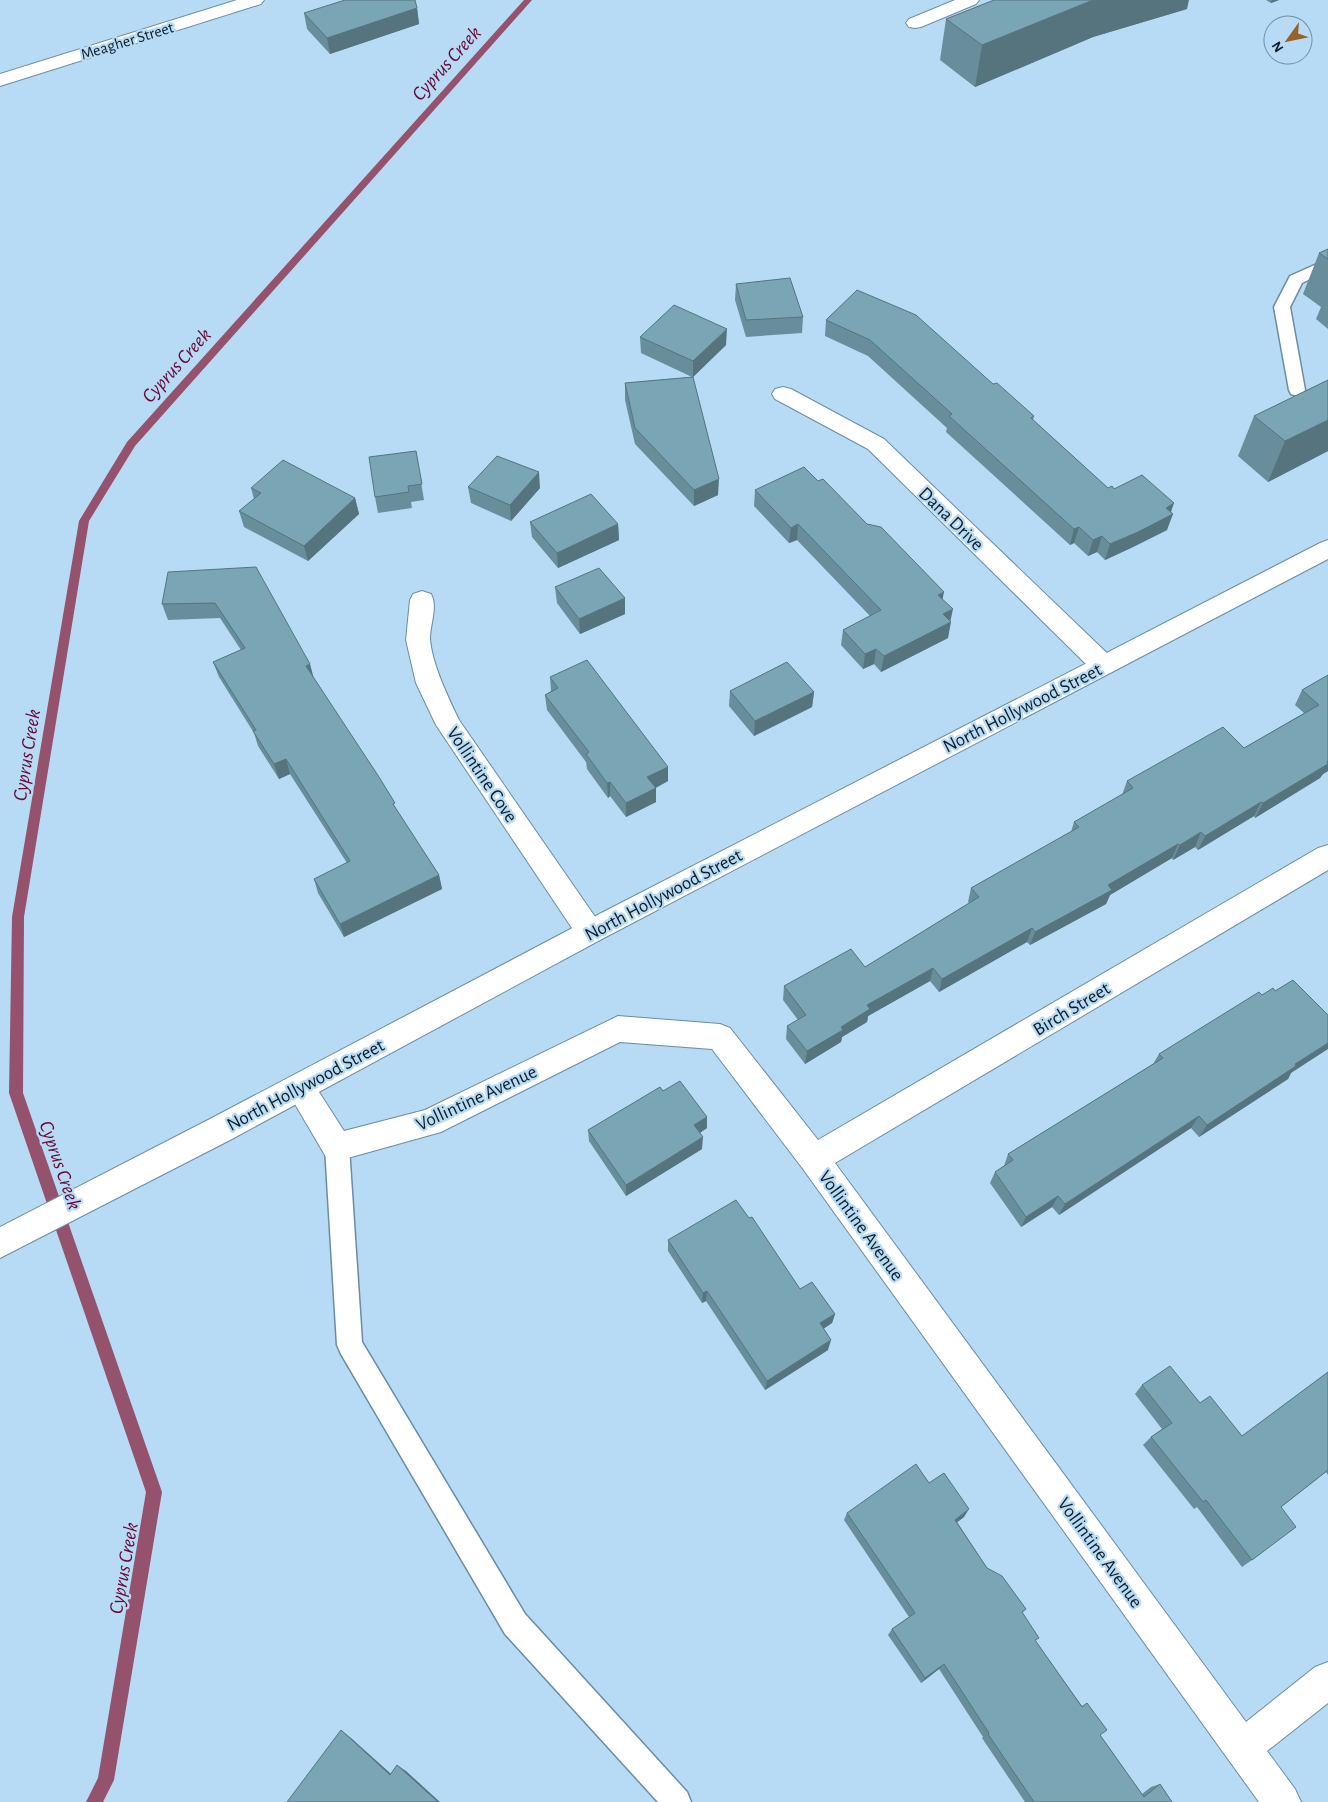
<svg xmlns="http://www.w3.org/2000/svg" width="1328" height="1802" viewBox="0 0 1328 1802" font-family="'Alegreya Sans',sans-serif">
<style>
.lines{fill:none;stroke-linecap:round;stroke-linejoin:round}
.stream{fill:#95526c;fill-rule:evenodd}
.lane-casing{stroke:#6a8ca4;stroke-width:3}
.street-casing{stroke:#6a8ca4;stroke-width:2}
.secondary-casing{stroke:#6a8ca4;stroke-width:2}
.lane{fill:#fff;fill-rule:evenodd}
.street{fill:#fff;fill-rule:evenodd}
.secondary{fill:#fff;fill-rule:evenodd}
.wall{fill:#688e9b}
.shaded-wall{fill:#55747e}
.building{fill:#79a5b4;stroke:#55747e}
.labels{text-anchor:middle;stroke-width:4.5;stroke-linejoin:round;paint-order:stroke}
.far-street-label{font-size:16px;fill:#0e1c25;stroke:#b7dbf5}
.street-label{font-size:19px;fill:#0e1c25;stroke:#b7dbf5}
.water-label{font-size:20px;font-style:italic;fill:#690735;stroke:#b7dbf5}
</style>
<rect width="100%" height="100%" fill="#b7dbf5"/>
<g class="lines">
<path class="stream" d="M524,0H532L135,446L89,521L24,917L23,1093L162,1492L114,1780L103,1802H86L98,1778L146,1492L9,1093L12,917L79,521L127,442Z"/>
<g class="lane-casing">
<g id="lane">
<path d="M1328,259V270L1302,283L1290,307L1305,390L1303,394L1297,396L1291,394L1289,390L1274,307L1290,276Z"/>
<path d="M337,1136L345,1139L349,1147L362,1342L525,1614L687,1792L691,1802H658L505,1634L341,1354L337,1345L325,1147L329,1139Z"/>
</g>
</g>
<g class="street-casing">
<g id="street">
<path d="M237,0H264L261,4L0,86V74Z"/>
<path d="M955,0H979L976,4L921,27L915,28L909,27L906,23L909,19Z"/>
<path d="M783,387L791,389L884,439L1112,658L1115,665L1112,672L1103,674L1094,672L868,449L775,399L772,394L775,389Z"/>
<path d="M422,591L431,594C438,607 430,624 430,639C432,664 448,697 459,720L600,924L604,932L600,940L590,944L580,940L436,725L416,683L406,640L410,600L413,594Z"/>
<path d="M1328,845V870L835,1163L1246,1722L1315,1667L1328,1662V1703L1267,1751L1295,1789L1301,1802H1259L803,1169L712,1049L620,1042L441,1132L337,1161L326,1157L285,1087L290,1078L300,1074L310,1078L344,1131L425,1110L618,1016L720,1024L730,1028L818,1140L1318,848Z"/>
</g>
</g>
<g class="secondary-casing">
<path id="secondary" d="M1328,540V559L600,940L230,1140L0,1258V1227L208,1120L580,924L1320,543Z"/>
</g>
<use href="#lane" class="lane"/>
<use href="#street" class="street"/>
<use href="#secondary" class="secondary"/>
</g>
<g class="wall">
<path d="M1266,0H1279L1271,3Z"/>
<path d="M417,8L419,24L330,54L307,29L304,13Z"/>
<path d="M1187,9L1093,37L975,87L940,60L946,19Z"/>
<path d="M1328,249V329L1316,319L1321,307L1303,294L1319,253Z"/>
<path d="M736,284L803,317L802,333L746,337L735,300Z"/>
<path d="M826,320L993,384L1034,416L1033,420L1108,488L1114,489L1171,512L1167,530L1133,547L1105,560L1097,552L1088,556L1074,543L1070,545L946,432L947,428L868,356L825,336Z"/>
<path d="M640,337L726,345L693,377L718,495L694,506L635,444L625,400V383L692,377L641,353Z"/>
<path d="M1328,380V451L1268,482L1238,456L1254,416Z"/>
<path d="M416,451L424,500L411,502L412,508L378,513L375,497Z"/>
<path d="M818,481L942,599L950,621L948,638L881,672L874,664L863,669L841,645L843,630L870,616L797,540L789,543L754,506L755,490Z"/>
<path d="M468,487L540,488L511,521L471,503Z"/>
<path d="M251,488L355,498L359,514L308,561L244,527L239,511L254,499Z"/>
<path d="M530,522L618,524L619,540L558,568L532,537Z"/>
<path d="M256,567L314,679L396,809L439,875L442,889L344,937L318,893L314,879L347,863L290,774L279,779L258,746L254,733L219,677L213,662L241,650L220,618L168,620L162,604Z"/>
<path d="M555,587L625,614L580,634L557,603Z"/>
<path d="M1328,675V771L1323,774L1320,778L1255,818L1254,816L1198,850L1195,847L1173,860L1172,858L1110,895L1106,904L1030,945L1027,942L939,992L930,981L868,1016L867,1022L842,1037L841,1042L805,1064L786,1039L787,1026L798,1020L783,1000L784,986L865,967L969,903L968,902L971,888L1071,832L1074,822L1122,795L1127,781L1244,748L1304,713L1295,705L1302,690Z"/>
<path d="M550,677L668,781L656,788V802L626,817L610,796L608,798L587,769L586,762L547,710L545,695L551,691Z"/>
<path d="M730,691L814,692L812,707L754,736L729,706Z"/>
<path d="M1159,1054L1291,1073L1288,1079L1199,1137L1191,1128L1059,1215L1052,1207L1021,1227L990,1183L995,1172L1004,1166L1008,1154L1153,1064Z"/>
<path d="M663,1091L707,1117V1128L700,1133L702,1149L626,1196L589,1141L588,1130Z"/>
<path d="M668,1240L800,1289L835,1314L832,1323L823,1329L828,1350L765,1390L706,1301L702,1303L668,1251Z"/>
<path d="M1328,1372V1475L1326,1472L1281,1507L1252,1560L1242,1567L1197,1507L1194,1509L1143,1445L1151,1437L1162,1429L1135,1394L1142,1385L1200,1403L1242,1436Z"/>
<path d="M929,1483L964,1517L957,1522L987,1568L1026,1609L1022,1613L1035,1641L1082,1706L1087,1703L1100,1735L1142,1794L1151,1787L1160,1784L1172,1802H1025L982,1738L983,1737L939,1669L921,1683L888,1635L892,1629L909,1617L844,1520L847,1513Z"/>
</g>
<g class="shaded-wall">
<path d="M1093,0H1189L1187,9L1093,37L975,87L982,45Z"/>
<path d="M1272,0H1279L1271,3Z"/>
<path d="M417,8L419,24L330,54L327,38Z"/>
<path d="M727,329L726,345L693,377V361Z"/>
<path d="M1328,420V451L1268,482L1285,441Z"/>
<path d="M539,472L540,488L511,521L510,505Z"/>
<path d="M719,479L718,495L694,506V490Z"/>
<path d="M355,498L359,514L308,561L304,546Z"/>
<path d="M1174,503L1170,515L1173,514L1167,530L1133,547L1105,560L1110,544L1166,508Z"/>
<path d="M618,524L619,540L558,568L557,553Z"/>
<path d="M798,524L797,540L789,543L791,528Z"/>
<path d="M1079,527L1074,543L1070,545L1074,529Z"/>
<path d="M1102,536L1097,552L1088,556L1093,540Z"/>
<path d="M944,592L941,607L938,595Z"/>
<path d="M625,598V614L580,634L579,619Z"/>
<path d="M953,609L950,623L951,622L948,638L881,672L884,656L943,614Z"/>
<path d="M876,649L874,664L863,669L865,654Z"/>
<path d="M310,664L314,679L306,666Z"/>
<path d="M814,692L812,707L754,736L755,721Z"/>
<path d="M286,759L290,774L279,779L274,764Z"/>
<path d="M1328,761V771L1323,774L1320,778L1255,818L1263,803Z"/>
<path d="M668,767V781L647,792V777Z"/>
<path d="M610,782V796L608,798L607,783Z"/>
<path d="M656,788V802L626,817V803Z"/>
<path d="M1261,802L1254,816L1198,850L1205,836Z"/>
<path d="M1201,832L1195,847L1173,860L1180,845Z"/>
<path d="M1178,844L1172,858L1110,895L1106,904L1030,945L1035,932L1108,885Z"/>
<path d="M439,875L442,889L344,937L340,924Z"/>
<path d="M1032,928L1027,942L939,992L942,979Z"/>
<path d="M933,968L930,981L868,1016L867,1022L842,1037L841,1042L805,1064L807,1051L841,1027L867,1005Z"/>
<path d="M1328,1043V1049L1291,1073L1288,1079L1199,1137L1207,1125L1295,1064Z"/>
<path d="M1199,1116L1191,1128L1059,1215L1065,1204Z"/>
<path d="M707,1117V1128L693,1137L694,1125Z"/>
<path d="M703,1137L702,1149L626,1196V1185Z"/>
<path d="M1058,1196L1052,1207L1021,1227L1026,1217Z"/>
<path d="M707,1291L706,1301L702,1303L703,1293Z"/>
<path d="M835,1314L832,1323L817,1333L820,1323Z"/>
<path d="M831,1340L828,1350L765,1390L767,1381Z"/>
<path d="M969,1509L964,1517L951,1527L955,1520Z"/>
<path d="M944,1664L939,1669L921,1683L925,1678Z"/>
<path d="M341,1730L351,1738L399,1781L390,1775Z"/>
<path d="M397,1765L406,1771L440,1802H438Z"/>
</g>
<g class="building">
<path d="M345,0H415L417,8L327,38L304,13Z"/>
<path d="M994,0H1093L982,45L946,19Z"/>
<path d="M1328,249V259L1319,253Z"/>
<path d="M790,278L803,317L746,320L736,284Z"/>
<path d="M857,290L916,315L993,384L997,383L1034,416L1031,418L1108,488L1112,486L1114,489L1142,475L1174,503L1166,508L1173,514L1138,532L1110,544L1102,536L1093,540L1079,527L1074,529L949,416L952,414L870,340L826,320Z"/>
<path d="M674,305L727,329L693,361L640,337Z"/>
<path d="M693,377L719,479L694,490L635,428L625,383Z"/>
<path d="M1328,380V420L1285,441L1254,416Z"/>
<path d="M416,451L422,484L408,486L409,492L375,497L369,457Z"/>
<path d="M497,456L539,472L510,505L468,487Z"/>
<path d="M283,460L355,498L304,546L239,511L261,493L251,488Z"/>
<path d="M804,467L818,481L823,479L867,524L881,527L944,592L938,595L953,609L943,614L951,622L884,656L876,649L865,654L843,630L881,610L798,524L791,528L755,490Z"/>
<path d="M591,494L618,524L557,553L530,522Z"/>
<path d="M256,567L310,664L306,666L379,777L395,803L393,804L439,875L340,924L314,879L350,861L286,759L274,764L253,731L256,730L213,662L245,648L215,603L162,604L168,572Z"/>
<path d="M599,568L625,598L579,619L555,587Z"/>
<path d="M587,660L668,767L647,777L656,788L626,803L610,782L607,783L586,754L589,752L545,695L558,688L550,677Z"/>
<path d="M787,662L814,692L755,721L730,691Z"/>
<path d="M1328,675V761L1327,762L1328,764L1263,803L1261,802L1205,836L1201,832L1180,845L1178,844L1108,885L1112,890L1035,932L1032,928L942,979L933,968L867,1005L870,1009L841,1027L843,1030L807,1051L787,1026L806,1015L784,986L851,949L865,967L979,897L971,888L1079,827L1074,822L1133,788L1127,781L1223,727L1244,748L1319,705L1302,690Z"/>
<path d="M1293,980L1328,1015V1043L1295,1064L1296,1066L1207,1125L1199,1116L1065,1204L1058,1196L1026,1217L995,1172L1013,1160L1008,1154L1163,1058L1159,1054L1259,992L1262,995L1273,988L1275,991Z"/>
<path d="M680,1081L707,1117L694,1125L703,1137L626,1185L588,1130L660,1087L663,1091Z"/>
<path d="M736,1200L749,1218L752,1217L800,1289L812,1282L835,1314L820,1323L831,1340L767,1381L707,1291L703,1293L668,1240Z"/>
<path d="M1170,1366L1200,1403L1210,1396L1242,1436L1328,1372V1470L1281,1507L1296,1527L1252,1560L1206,1500L1203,1502L1151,1437L1172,1423L1142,1385Z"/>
<path d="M916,1464L929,1483L944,1473L969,1509L955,1520L987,1568L1002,1576L1026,1609L1022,1612L1039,1638L1035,1640L1082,1707L1087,1703L1107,1730L1100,1735L1144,1797L1160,1784L1172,1802H1034L988,1734L989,1733L944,1664L925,1678L892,1629L915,1613L847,1513Z"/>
<path d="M341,1730L390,1775L397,1765L438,1802H287Z"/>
</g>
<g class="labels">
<g class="far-street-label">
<text transform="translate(127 40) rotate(-17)" y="6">Meagher Street</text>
</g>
<g class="street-label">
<text transform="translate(952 518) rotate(44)" y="7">Dana Drive</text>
<text transform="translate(1022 707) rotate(-27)" y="7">North Hollywood Street</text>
<text transform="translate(483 774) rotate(56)" y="7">Vollintine Cove</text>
<text transform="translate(663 894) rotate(-28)" y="7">North Hollywood Street</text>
<text transform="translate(1071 1008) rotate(-31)" y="7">Birch Street</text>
<text transform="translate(305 1084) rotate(-28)" y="7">North Hollywood Street</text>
<text transform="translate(476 1097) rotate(-25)" y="7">Vollintine Avenue</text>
<text transform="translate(862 1225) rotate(54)" y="7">Vollintine Avenue</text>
<text transform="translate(1101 1552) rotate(54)" y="7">Vollintine Avenue</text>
</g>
<g class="water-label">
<text transform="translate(446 63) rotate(-48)" y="7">Cyprus Creek</text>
<text transform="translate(176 365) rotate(-48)" y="7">Cyprus Creek</text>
<text transform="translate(26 755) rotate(-81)" y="7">Cyprus Creek</text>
<text transform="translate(61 1165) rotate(71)" y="7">Cyprus Creek</text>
<text transform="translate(123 1568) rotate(-80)" y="7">Cyprus Creek</text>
</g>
</g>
<g transform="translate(1288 40) rotate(237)"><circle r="24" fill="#b7dbf5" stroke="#738fa2"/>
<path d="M0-4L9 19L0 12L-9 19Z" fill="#9c5f24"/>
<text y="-8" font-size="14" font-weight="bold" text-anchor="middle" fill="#0e1c25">N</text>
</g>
</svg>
